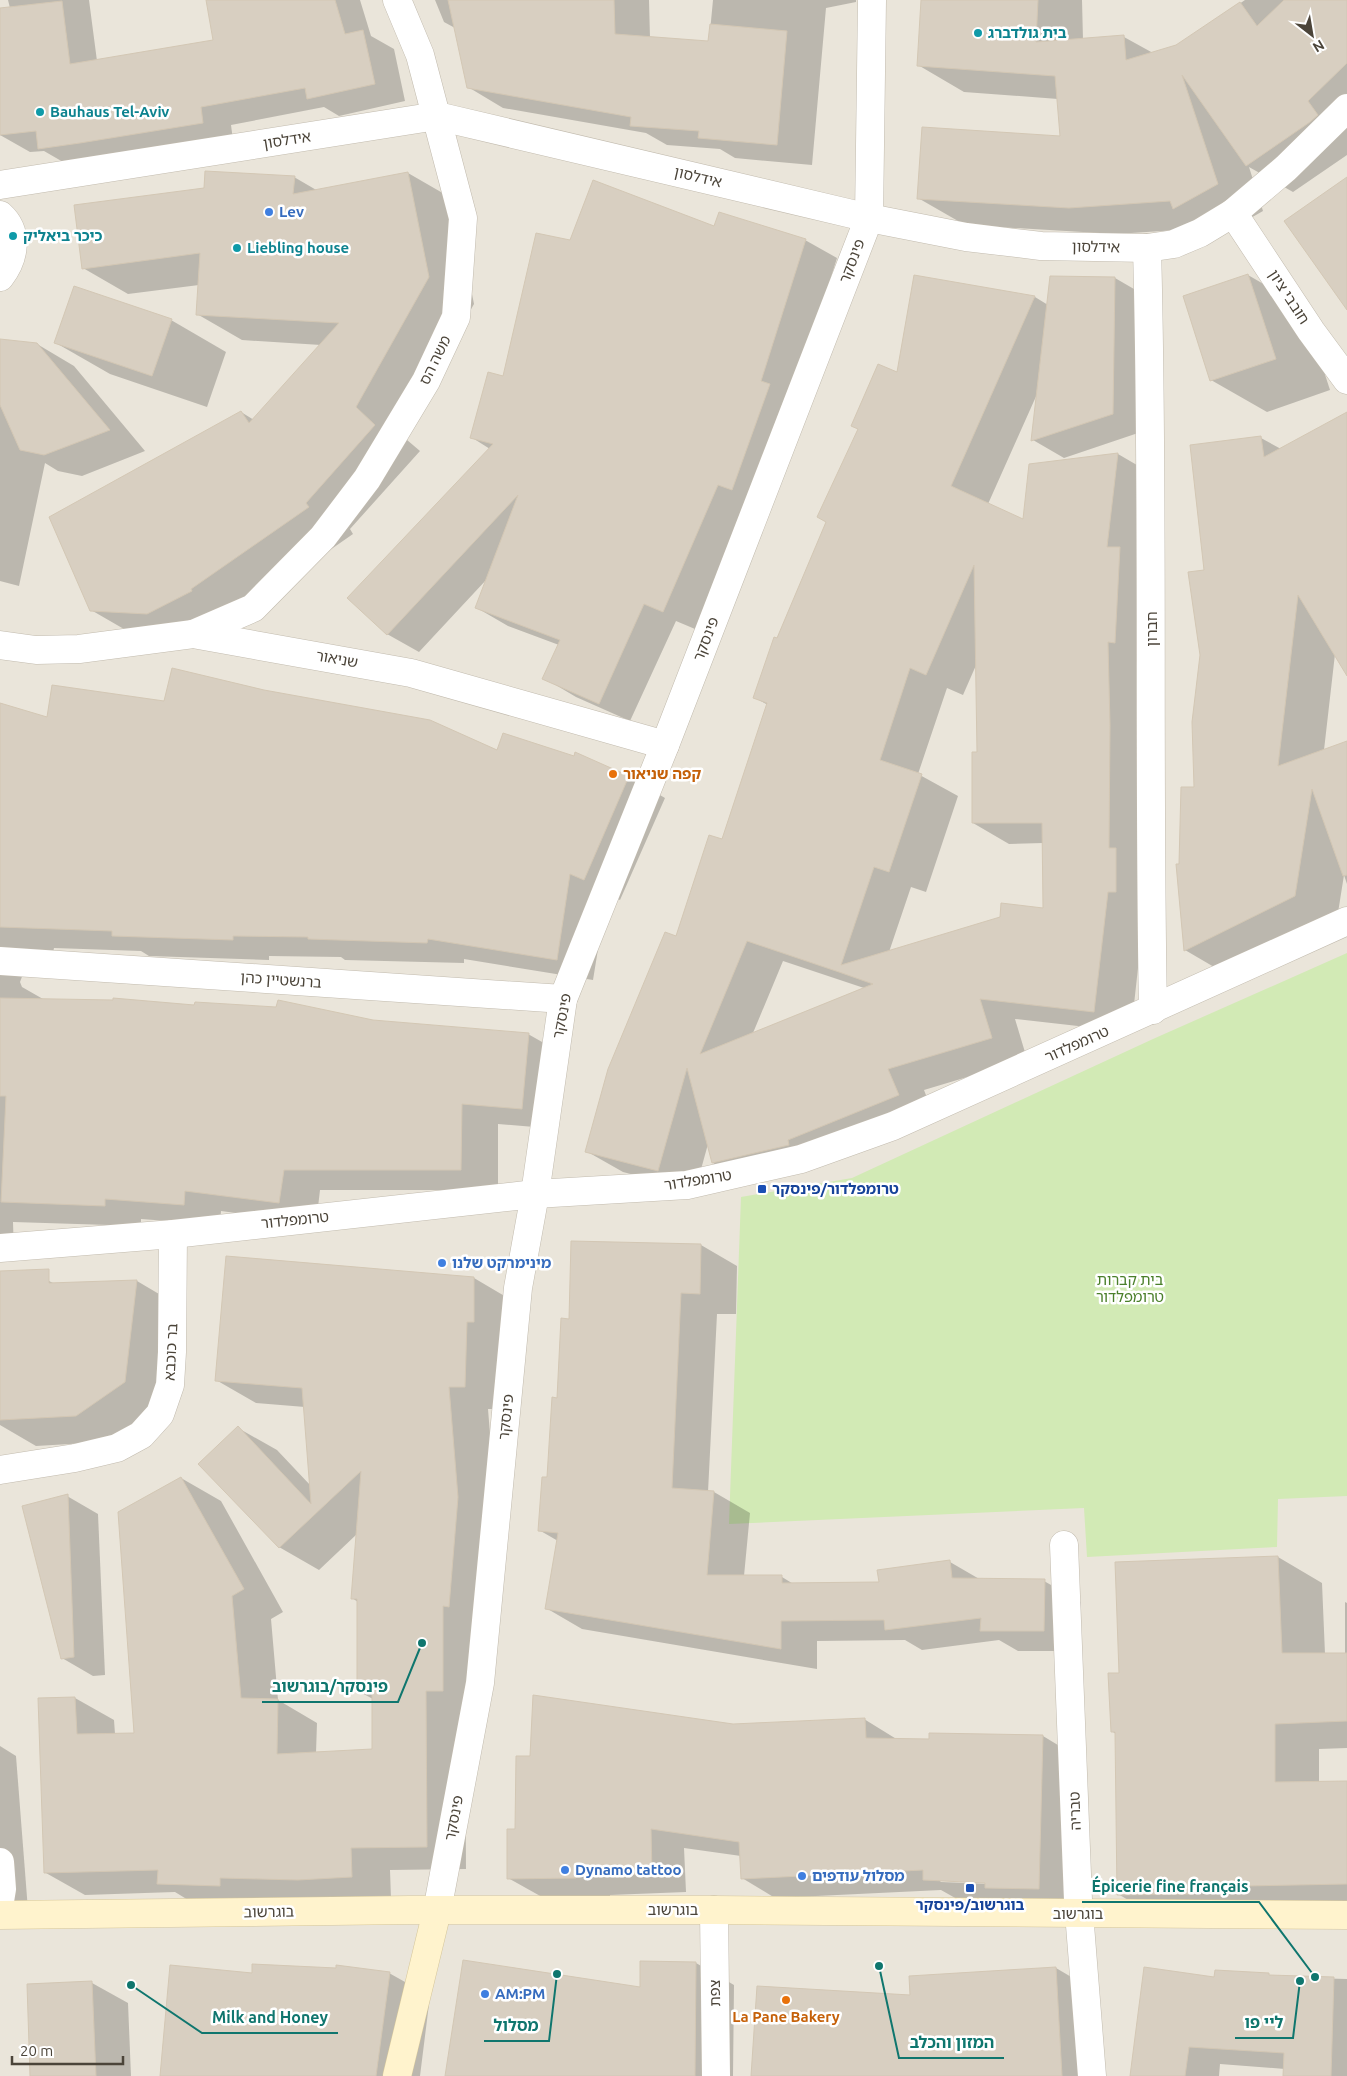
<svg xmlns="http://www.w3.org/2000/svg" width="1347" height="2076" viewBox="0 0 1347 2076" font-family="Ubuntu,'Noto Sans Hebrew',sans-serif">
<style>
.residential{fill:#eae5da}
.green{fill:#d2eab5}
.shadow{fill:#0003;fill-rule:evenodd}
.building{fill:#d8cfc1;stroke:#d3c7b4;fill-rule:evenodd}
.lines{fill:none;stroke-linecap:round;stroke-linejoin:round}
.street-casing{stroke:#c2bbae;stroke-width:29}
.secondary-casing{stroke:#d6c79b;stroke-width:29}
.street{stroke:#fff;stroke-width:28}
.secondary{stroke:#fff3cd;stroke-width:28}
.culture-dot{fill:#0f9aa8;stroke:#fff;stroke-width:2}
.shop-dot{fill:#3f7fe0;stroke:#fff;stroke-width:2}
.food-dot{fill:#e8710a;stroke:#fff;stroke-width:2}
.transit-dot{fill:#1a4fb4;stroke:#fff;stroke-width:2}
.labels{text-anchor:middle;stroke-width:5;stroke-linejoin:round;paint-order:stroke}
.culture-label{font-size:15px;font-weight:bold;fill:#0d838f;stroke:#fff;text-anchor:start}
.street-label{font-size:15px;fill:#4b4439;stroke:#fff}
.shop-label{font-size:15px;font-weight:bold;fill:#366cbe;stroke:#fff;text-anchor:start}
.food-label{font-size:15px;font-weight:bold;fill:#c56008;stroke:#fff;text-anchor:start}
.transit-label{font-size:15px;font-weight:bold;fill:#164399;stroke:#fff;text-anchor:start}
.park-label{font-size:15px;fill:#4a7f2a;stroke:#fff}
.leader{fill:none;stroke:#0f766e;stroke-width:2}
.callout-dot{fill:#0f766e;stroke:#fff;stroke-width:2}
.callout-label{font-size:16px;text-anchor:middle;font-weight:bold;fill:#0f766e;stroke:#fff;stroke-width:5;stroke-linejoin:round;paint-order:stroke}
</style>
<rect width="100%" height="100%" fill="#f6f3ec"/>
<rect class="residential" x="0" y="0" width="1347" height="2076"/>
<path class="green" d="M1347,953V1496L1278,1499L1277,1547L1087,1557L1084,1508L729,1524L741,1197L852,1178L1153,1039Z"/>
<g class="shadow">
<path d="M8,0H89L97,61L214,41L207,0H360L371,36L394,49L405,101L339,116L324,107L231,125L233,140L70,166L44,151L30,152L0,135V10L10,8Z"/>
<path d="M435,0H649L650,38L709,42L713,0H856V2L826,8L812,165L735,158L720,149L667,145L646,133L503,108L468,87L455,28L444,22Z"/>
<path d="M922,0H1082L1083,40L1124,37L1153,53L1177,46L1245,0H1347V155L1293,192L1249,167L1263,211L1221,235L1208,228L1116,234L965,225L918,198L1061,137L1058,99L964,92L918,65Z"/>
<path d="M408,173L453,199L474,304L400,434L420,451L350,529L353,534L235,616L136,636L91,610L241,412L254,420L321,345L242,340L197,314L199,285L128,294L83,268L294,177L318,191Z"/>
<path d="M715,228L805,240L837,258L793,399L695,629L676,621L630,721L576,697L544,678L559,645L508,626L477,608L487,579L419,652L387,634L490,449L471,437L504,378L571,242Z"/>
<path d="M1248,275L1303,307L1330,390L1267,412L1211,380Z"/>
<path d="M1115,278L1146,296L1144,431L1064,458L1033,440L1038,392L988,504L1024,521L1030,465L1118,454L1154,475L1144,913L1131,1032L1015,1019L1027,1059L924,1090L934,1116L824,1161L825,1165L749,1184L713,1163L708,1144L695,1191L623,1172L586,1151L676,938L722,841L768,705L755,698L777,639L898,373L1035,297L1048,305ZM977,663L979,754L973,823L1009,844L1043,843L1044,909L889,952L911,887L926,892L958,796L918,774L947,688L963,695ZM783,961L864,988L753,1033Z"/>
<path d="M171,320L226,352L207,407L110,374L56,343Z"/>
<path d="M0,342L37,344L74,366L145,451L82,476L58,471L45,463L19,586L0,581Z"/>
<path d="M1347,414V674L1335,654L1324,750L1347,742V884L1344,875L1337,919L1226,974L1185,950L1181,865L1196,788L1205,571L1261,438L1281,449Z"/>
<path d="M0,704L48,719L574,758L576,754L629,777L665,798L620,900L607,894L593,980L464,959V963L345,960L341,957L269,956V960L149,956L141,951L54,948L50,967L23,974L20,982L22,987L43,999L373,1021L528,1034L565,1055L558,1129L498,1124V1190H320L316,1224L221,1211L220,1225L141,1219V1226L13,1222L14,1255H0Z"/>
<path d="M701,1245L737,1266L736,1314H717L708,1492H714L750,1513L744,1576L782,1577L795,1585L880,1584L950,1562L981,1580L1044,1581L1081,1602L1080,1651H1018L999,1640L922,1650L905,1640L817,1641V1669L582,1629L546,1608L558,1541L539,1530L548,1478L570,1320Z"/>
<path d="M227,1258L474,1278L513,1301L504,1409H488L497,1521L465,1713L466,1869L390,1870L391,1899L198,1906L175,1892L85,1895L46,1873L39,1699L75,1698L114,1720L115,1734H135L181,1478L221,1501L283,1612L271,1619L278,1700L317,1723L316,1753L374,1750L373,1699L358,1691V1602L352,1598L357,1534L319,1570L279,1547L238,1428L277,1450L311,1486L305,1407L256,1403L216,1380Z"/>
<path d="M49,1281L55,1284L137,1281L181,1307L169,1408L121,1441L36,1446L0,1425V1285Z"/>
<path d="M67,1496L98,1514L105,1675L93,1676L62,1658Z"/>
<path d="M1278,1557L1322,1583L1325,1654H1345V1602L1347,1603V1748L1319,1749V1782H1347V1910L1162,1920L1118,1894L1116,1734L1113,1732L1120,1674L1116,1563Z"/>
<path d="M864,1719L898,1740H930L1043,1736L1076,1756L1072,1908L957,1899L941,1890L775,1898L742,1878L741,1856L684,1848L686,1892L610,1895V1897H542L508,1878L531,1757L733,1725ZM939,1880L991,1882V1884L941,1882Z"/>
<path d="M0,1746L16,1756L28,1910L0,1913Z"/>
<path d="M642,1962L696,1963L734,1985L733,2076H447L641,1988Z"/>
<path d="M1056,1968L1095,1991L1099,2076H752L911,1997Z"/>
<path d="M389,1973L430,1996L420,2076H161L253,1974Z"/>
<path d="M1269,1975L1273,1977L1347,1979V2076H1284L1285,2069L1220,2064L1219,2076H1131L1215,1978Z"/>
<path d="M92,1983L128,2003L131,2076H31Z"/>
</g>
<g class="building">
<path d="M206,0H335L345,34L363,30L375,84L307,99L305,88L201,107L203,123L80,143L38,149L36,131L0,135V8L62,1L70,64L213,40Z"/>
<path d="M448,0H614L615,34L708,41L710,24L787,31L777,145L698,138L699,131L630,126L631,117L467,88Z"/>
<path d="M921,0H1038L1036,42L1124,35L1126,60L1176,45L1240,2L1257,26L1284,0H1347V63L1308,101L1318,115L1310,122L1246,166L1182,75L1218,184L1173,209L1170,201L1069,208L917,199L922,127L1060,136L1055,76L917,66Z"/>
<path d="M205,171L295,176L293,194L408,172L429,277L356,407L375,425L306,503L309,507L191,589L192,591L147,614L90,611L49,517L241,411L249,423L339,323L196,315L200,253L82,269L74,205L204,188Z"/>
<path d="M1347,177V310L1284,221Z"/>
<path d="M593,180L714,226L719,212L806,239L761,381L770,384L732,490L718,485L663,612L644,604L599,704L542,679L560,640L475,608L518,495L387,635L347,598L493,444L470,438L488,372L503,376L536,233L570,240Z"/>
<path d="M1248,274L1276,359L1210,381L1183,296Z"/>
<path d="M914,275L1035,296L951,486L1023,519L1029,464L1118,453L1107,547H1120L1115,643L1108,642L1110,725L1109,848H1116V892H1108L1094,1012L980,999L992,1038L888,1069L899,1095L788,1140L789,1145L712,1163L687,1068L658,1171L585,1152L608,1069L665,932L676,936L709,835L722,839L767,703L753,698L774,637L777,638L826,522L817,517L858,429L851,426L878,364L897,372ZM974,565L977,752H972V823H1042L1043,908L1001,903L1000,917L841,965L874,867L889,872L922,774L880,760L910,668L926,675ZM747,941L839,972L873,984L700,1054Z"/>
<path d="M1050,276L1115,277L1113,414L1031,441Z"/>
<path d="M74,286L172,319L152,376L54,343Z"/>
<path d="M0,339L37,343L110,430L44,455L20,450L0,405Z"/>
<path d="M1347,412V676L1298,595L1278,766L1347,741V875L1343,876L1312,789L1295,896L1184,951L1176,864H1179L1181,787H1194L1192,722L1200,655L1188,572L1204,570L1190,445L1261,436L1264,457Z"/>
<path d="M172,668L264,690L430,720L497,750L503,733L574,756L575,752L629,776L584,880L570,874L557,960L428,939L427,943L308,939V937L233,936V940L112,936V931L0,927V703L47,717L52,685L164,701Z"/>
<path d="M0,998L113,1000V998L194,1005L195,1002L276,1007L278,1000L373,1020L529,1033L522,1109L462,1104L461,1170H284L279,1203L185,1191L184,1205L105,1199V1206L1,1202L6,1096H0Z"/>
<path d="M571,1241L701,1244L700,1294L681,1293L672,1488L714,1491L707,1575H782V1583L879,1582L877,1570L950,1560L952,1578L1045,1579L1044,1631H980L981,1618L885,1630L884,1620L781,1621V1649L545,1609L558,1533L538,1531L542,1477H547L552,1397L557,1398L561,1318L569,1319Z"/>
<path d="M226,1256L474,1277V1322H467L465,1387H449L458,1497L449,1607L443,1606V1691H426L427,1847L351,1848L352,1877L298,1880L220,1878V1886L157,1884L158,1870L44,1873L38,1698L75,1697L77,1734L134,1733L118,1512L181,1477L244,1589L232,1596L241,1698L278,1699L277,1754L372,1749V1691H357V1599H351L361,1471L279,1548L198,1464L238,1426L311,1504L302,1388L215,1381Z"/>
<path d="M49,1269V1283L137,1280L125,1382L76,1416L0,1420V1271Z"/>
<path d="M68,1494L74,1657L61,1659L22,1506Z"/>
<path d="M1278,1556L1282,1653H1347V1721L1275,1724V1782L1347,1781V1884L1194,1887V1894L1117,1895L1115,1732H1111L1108,1673H1119L1115,1562Z"/>
<path d="M533,1695L733,1724L865,1718L866,1738L929,1739V1733L1043,1735L1039,1889L985,1888V1883L923,1880V1870L741,1879L739,1842L651,1829L652,1874L576,1876V1878L507,1879V1829H515L516,1756H530Z"/>
<path d="M463,1960L640,1987V1961L696,1962L695,2076H445Z"/>
<path d="M252,1964L336,1968V1965L390,1972L376,2076H160L170,1965L252,1973Z"/>
<path d="M1056,1967L1062,2076H751L757,1986L910,1995L909,1976Z"/>
<path d="M1144,1967L1214,1977L1215,1970L1269,1973V1975L1334,1977L1331,2076H1283L1284,2053L1189,2047L1185,2076H1130Z"/>
<path d="M92,1981L96,2076H30L27,1984Z"/>
</g>
<g class="lines">
<g class="street-casing">
<g id="street">
<path d="M0,185L437,116L869,218L966,237L1041,246L1147,248L1174,244L1200,233L1233,213L1286,168L1347,108"/>
<path d="M1233,213L1311,331L1347,380"/>
<path d="M0,215C19,232 15,258 0,277"/>
<path d="M1147,248C1154,502 1148,756 1153,1010"/>
<path d="M193,634L253,608L323,537L367,479L426,381L456,317L463,218L420,55L397,0"/>
<path d="M0,645L36,650L79,649L193,634L411,673L665,745"/>
<path d="M0,961L563,999"/>
<path d="M0,1248L173,1234L535,1194L687,1185L801,1159L893,1126L1347,921"/>
<path d="M0,1470L75,1458L117,1448L141,1435L160,1414L170,1385L172,1352L173,1234"/>
<path d="M1064,1545L1078,1900L1092,2076"/>
<path d="M0,1862L2,1889L0,1901"/>
<path d="M714,1910L716,2076"/>
<path d="M437,1911L480,1683L518,1288L535,1194L563,999L665,745L869,218L872,0"/>
</g>
</g>
<g class="secondary-casing">
<g id="secondary">
<path d="M0,1915L410,1910H714L1347,1915"/>
<path d="M397,2076L437,1911"/>
</g>
</g>
<use href="#street" class="street"/>
<use href="#secondary" class="secondary"/>
</g>
<g class="culture-dot">
<circle cx="978" cy="33" r="5"/>
<circle cx="40" cy="112" r="5"/>
<circle cx="13" cy="236" r="5"/>
<circle cx="237" cy="248" r="5"/>
</g>
<g class="shop-dot">
<circle cx="269" cy="212" r="5"/>
<circle cx="442" cy="1263" r="5"/>
<circle cx="565" cy="1870" r="5"/>
<circle cx="802" cy="1876" r="5"/>
<circle cx="485" cy="1994" r="5"/>
</g>
<g class="food-dot">
<circle cx="613" cy="774" r="5"/>
<circle cx="786" cy="2000" r="5"/>
</g>
<g class="transit-dot">
<rect x="757" y="1184" width="10" height="10" rx="2.5"/>
<rect x="965" y="1883" width="10" height="10" rx="2.5"/>
</g>
<g class="labels">
<g class="culture-label">
<text x="988" y="38">בית גולדברג</text>
<text x="50" y="117">Bauhaus Tel-Aviv</text>
<text x="23" y="241">כיכר ביאליק</text>
<text x="247" y="253">Liebling house</text>
</g>
<g class="street-label">
<text transform="translate(287 140) rotate(-9)" y="5">אידלסון</text>
<text transform="translate(698 177) rotate(13)" y="5">אידלסון</text>
<text transform="translate(1096 247) rotate(1)" y="5">אידלסון</text>
<text transform="translate(852 261) rotate(-69)" y="5">פינסקר</text>
<text transform="translate(1289 297) rotate(57)" y="5">חובבי ציון</text>
<text transform="translate(435 360) rotate(-64)" y="5">משה הס</text>
<text transform="translate(1152 629) rotate(-90)" y="5">חברון</text>
<text transform="translate(706 639) rotate(-69)" y="5">פינסקר</text>
<text transform="translate(337 659) rotate(10)" y="5">שניאור</text>
<text transform="translate(281 980) rotate(4)" y="5">ברנשטיין כהן</text>
<text transform="translate(562 1016) rotate(-79)" y="5">פינסקר</text>
<text transform="translate(1077 1044) rotate(-24)" y="5">טרומפלדור</text>
<text transform="translate(698 1180) rotate(-9)" y="5">טרומפלדור</text>
<text transform="translate(295 1220) rotate(-6)" y="5">טרומפלדור</text>
<text transform="translate(171 1352) rotate(-87)" y="5">בר כוכבא</text>
<text transform="translate(506 1417) rotate(-84)" y="5">פינסקר</text>
<text transform="translate(1075 1811) rotate(-92)" y="5">טבריה</text>
<text transform="translate(454 1818) rotate(-79)" y="5">פינסקר</text>
<text x="673" y="1915">בוגרשוב</text>
<text transform="translate(269 1912) rotate(-1)" y="5">בוגרשוב</text>
<text x="1078" y="1919">בוגרשוב</text>
<text transform="translate(715 1993) rotate(-91)" y="5">צפת</text>
</g>
<g class="shop-label">
<text x="279" y="217">Lev</text>
<text x="452" y="1268">מינימרקט שלנו</text>
<text x="575" y="1875">Dynamo tattoo</text>
<text x="812" y="1881">מסלול עודפים</text>
<text x="495" y="1999">AM:PM</text>
</g>
<g class="food-label">
<text x="623" y="779">קפה שניאור</text>
<text x="786" y="2022" text-anchor="middle">La Pane Bakery</text>
</g>
<g class="transit-label">
<text x="772" y="1194">טרומפלדור/פינסקר</text>
<text x="970" y="1910" text-anchor="middle">בוגרשוב/פינסקר</text>
</g>
<g class="park-label">
<text x="1130" y="1285">בית קברות<tspan x="1130" dy="17">טרומפלדור</tspan></text>
</g>
</g>
<path class="leader" d="M422 1643L398 1702H262M1315 1977L1259 1902H1082M131 1985L202 2033H338M1300 1981L1293 2038H1235M557 1974L549 2041H484M879 1966L899 2058H1004"/>
<g class="callout-dot">
<circle cx="422" cy="1643" r="5"/>
<circle cx="1315" cy="1977" r="5"/>
<circle cx="131" cy="1985" r="5"/>
<circle cx="1300" cy="1981" r="5"/>
<circle cx="557" cy="1974" r="5"/>
<circle cx="879" cy="1966" r="5"/>
</g>
<g class="callout-label">
<text x="330" y="1692">פינסקר/בוגרשוב</text>
<text x="1170" y="1892">Épicerie fine français</text>
<text x="270" y="2023">Milk and Honey</text>
<text x="1264" y="2028">ליי פו</text>
<text x="516" y="2031">מסלול</text>
<text x="952" y="2048">המזון והכלב</text>
</g>
<g transform="translate(1312 35) rotate(149)" stroke="#ffffff" stroke-width="4" paint-order="stroke">
<path d="M0-4L9 19L0 12L-9 19Z" fill="#4b4439"/>
<text y="-8" font-size="14" font-weight="bold" text-anchor="middle" fill="#4b4439">N</text>
</g>
<path d="M12 2056v8h111v-8" fill="none" stroke="#4b4439" stroke-width="2.5"/>
<text x="20" y="2056" font-size="15" fill="#4b4439" stroke="#ffffff" stroke-width="4" paint-order="stroke">20 m</text>
</svg>
